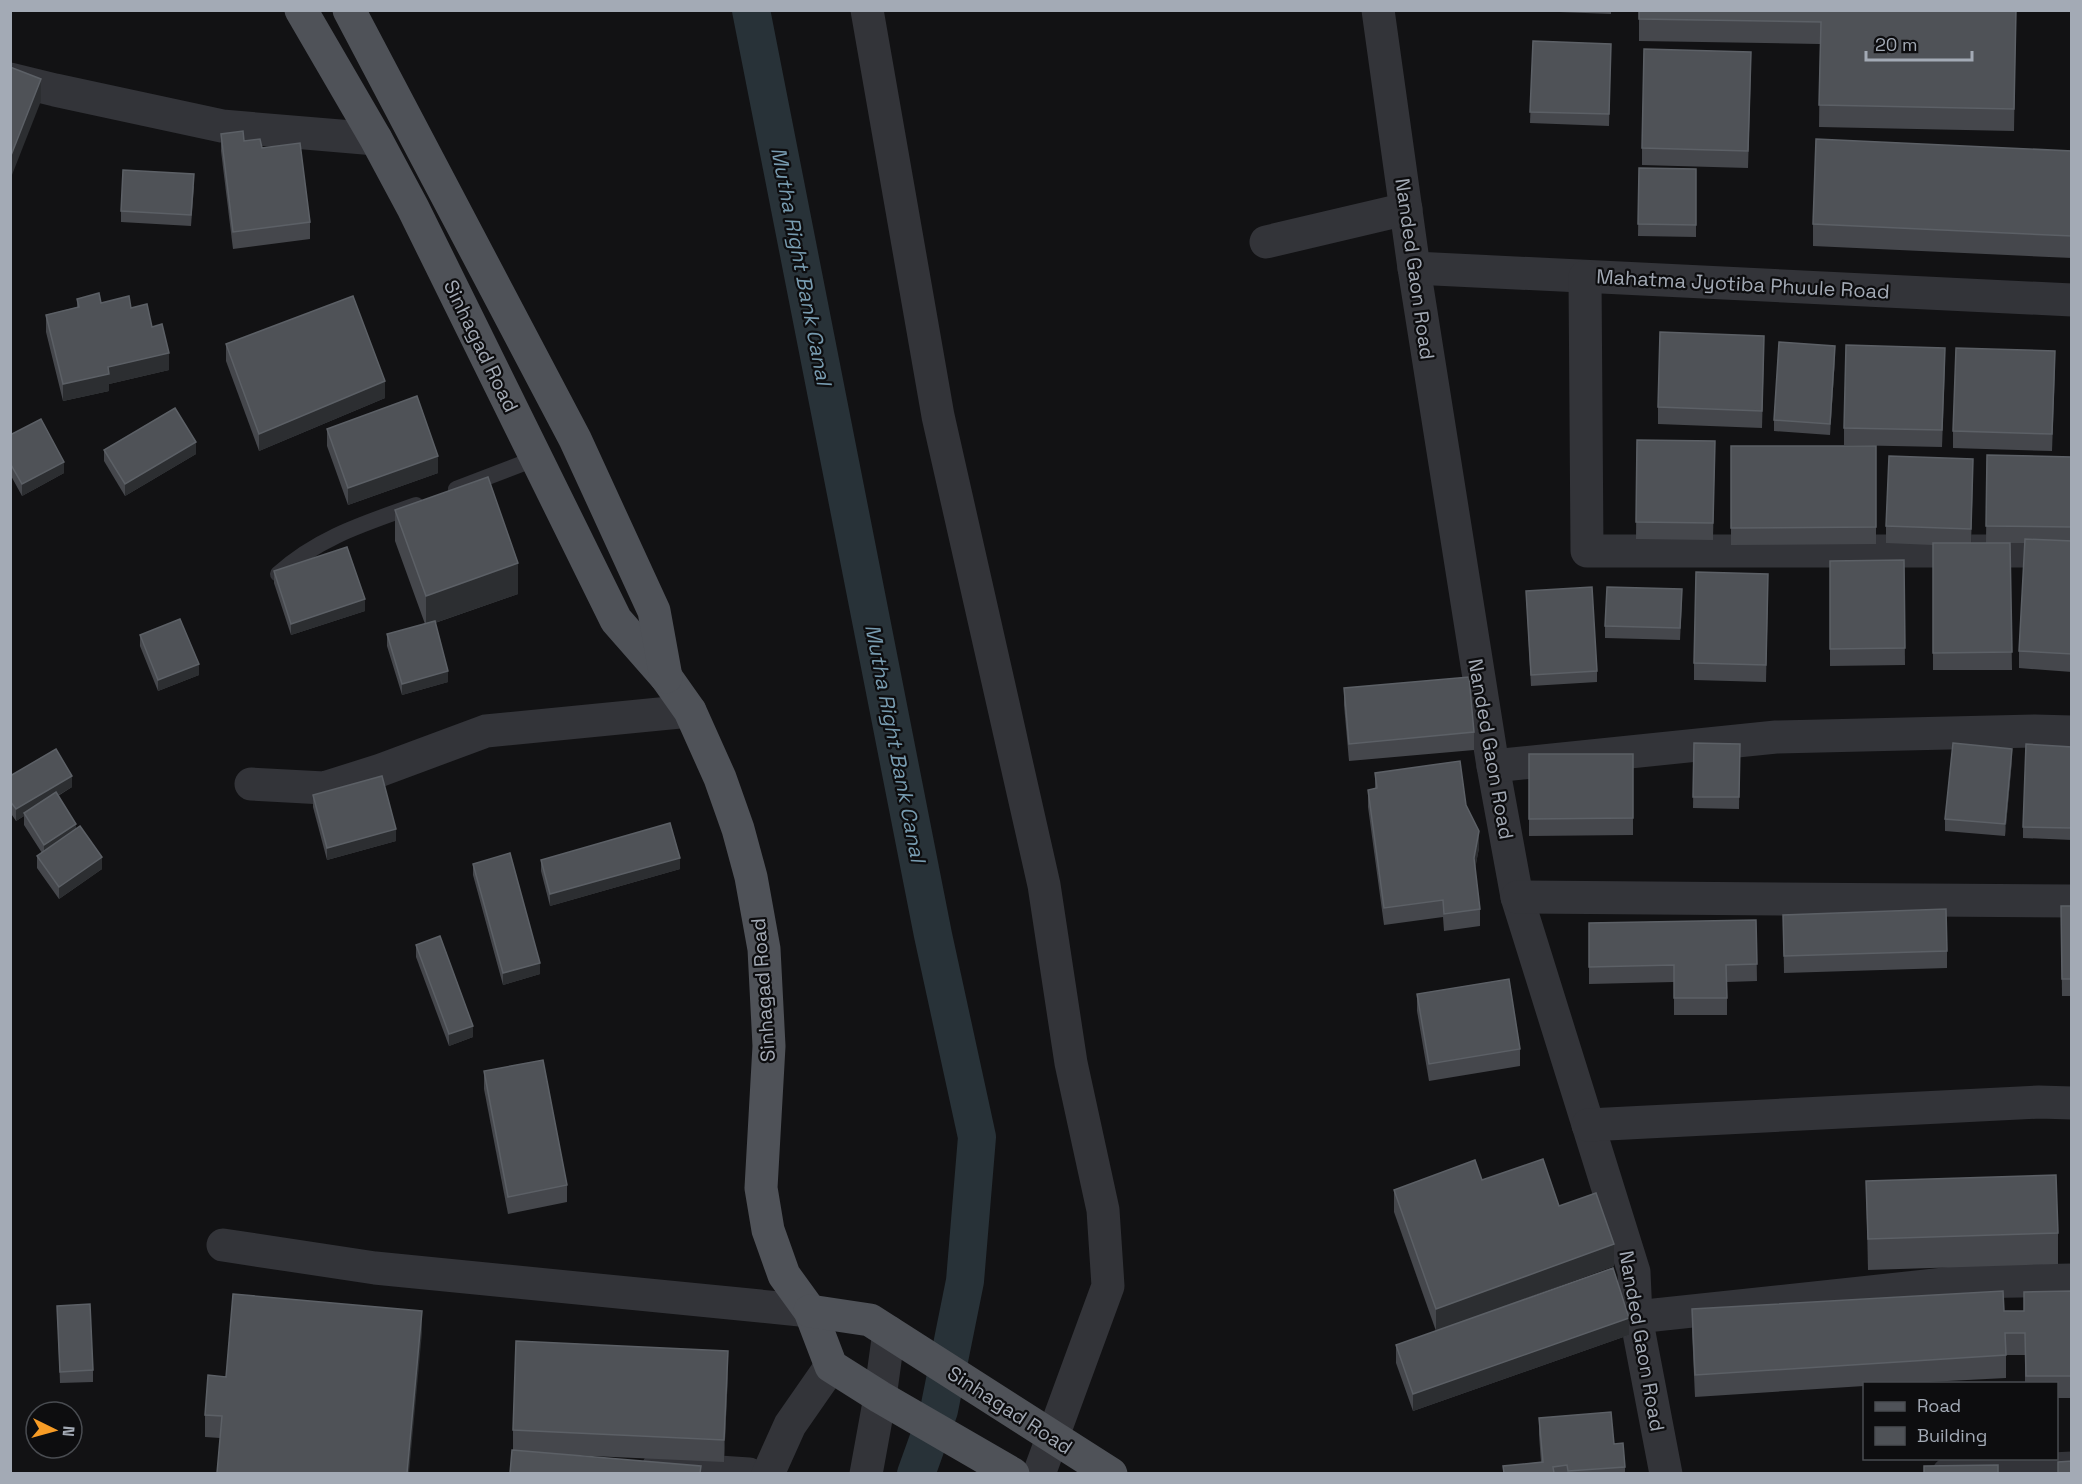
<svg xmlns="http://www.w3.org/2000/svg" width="2082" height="1484" viewBox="0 0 2082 1484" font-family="'Space Grotesk',sans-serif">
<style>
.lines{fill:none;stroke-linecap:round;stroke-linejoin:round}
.canal{stroke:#283238;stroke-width:38}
.service{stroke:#333439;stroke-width:16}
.minor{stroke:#333439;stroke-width:33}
.tertiary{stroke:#333439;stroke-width:33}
.primary{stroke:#4f5258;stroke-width:33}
.wall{fill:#45474c}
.shaded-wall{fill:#2c2e31}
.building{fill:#4f5257;stroke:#5c6066;stroke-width:1.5}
.labels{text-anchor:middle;stroke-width:4.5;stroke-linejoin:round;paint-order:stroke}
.street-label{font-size:20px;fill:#a3aab5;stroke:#0d0d0f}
.water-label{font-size:21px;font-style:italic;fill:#789cb1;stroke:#0d0d0f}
</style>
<rect width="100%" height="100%" fill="#121214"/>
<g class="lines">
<path class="canal" d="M751,10L933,935L977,1137L965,1281L939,1410L916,1474"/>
<g class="service">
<path d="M456,489L537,458"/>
<path d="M278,574C319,537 366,523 416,505"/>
</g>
<g class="minor">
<path d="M867,10L938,416L1044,885L1071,1063L1103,1210L1108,1286L1039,1474"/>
<path d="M1378,10L1414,268L1493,766L1517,897L1634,1272L1636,1317L1666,1474"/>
<path d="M10,79L55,90L222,126L376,139"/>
<path d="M1266,242L1406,209"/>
<path d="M1414,268L2072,300"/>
<path d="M1585,277L1587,551H2072"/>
<path d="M1493,766L1776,737L2035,731L2072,732"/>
<path d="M251,784L324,788L381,770L486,731L690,711"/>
<path d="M1517,897L2072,901"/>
<path d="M1588,1125L2039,1102L2072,1103"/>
<path d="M223,1245L375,1268L810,1311"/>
<path d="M1636,1317L1963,1282L2072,1280"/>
<path d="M658,1468L749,1474"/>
<path d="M866,1474L880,1397L889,1332"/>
<path d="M1948,1474L2072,1468"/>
</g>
<path class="tertiary" d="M768,1474L790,1425L831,1366"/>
<g class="primary">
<path d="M301,10L376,139L413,208L616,620L666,677L690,711L720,778L738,829L751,877L764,949L769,1046L761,1188L768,1230L784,1275L810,1311L831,1366L880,1397L1013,1474"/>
<path d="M349,10L575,439L654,611L666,677"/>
<path d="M810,1311L870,1320L1111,1474"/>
</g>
</g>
<g class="wall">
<path d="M1534,10H1611V14L1534,11Z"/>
<path d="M1639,10H2016L2014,131L1819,127L1820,44L1639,41Z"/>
<path d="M1533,41L1611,44L1609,126L1530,123Z"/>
<path d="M1751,69L1748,168L1642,165V148Z"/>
<path d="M221,134L244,141L262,148L310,222V239L233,249L221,151Z"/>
<path d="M2072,151V258L1813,246V224Z"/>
<path d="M1639,168L1696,169V237L1638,236Z"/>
<path d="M194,186L191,226L121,222V211Z"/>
<path d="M77,299L131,308L152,327L169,370L109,384V391L63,401L46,332V315L77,307Z"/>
<path d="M226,344L385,398L259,451L226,361Z"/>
<path d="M1764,353L1762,428L1658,424V407Z"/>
<path d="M1835,358L1830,435L1774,431V420Z"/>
<path d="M1945,365L1942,447L1844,445V428Z"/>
<path d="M2055,369L2052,451L1953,448V431Z"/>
<path d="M327,429L438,473L348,505L327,446Z"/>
<path d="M10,435L64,473L22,496L10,474Z"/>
<path d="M1637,440L1715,441L1713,540L1636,539Z"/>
<path d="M1731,446H1876V544L1731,545Z"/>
<path d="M104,450L196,454L125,496L104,461Z"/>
<path d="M1987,455L2072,457V672L2019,668V651L2025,543H2010L2012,670H1933V545L1886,543V526L1973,476L1971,543H2005H1986Z"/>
<path d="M395,510L518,594L435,623L448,682L402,695L387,646V634L425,624L395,541Z"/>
<path d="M1904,560L1905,665L1830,666V561Z"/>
<path d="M274,571L365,611L291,635L274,583Z"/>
<path d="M1526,591L1597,671V682L1531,686Z"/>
<path d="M1768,591L1766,682L1694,680V663Z"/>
<path d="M1682,601L1680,640L1605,638V626Z"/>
<path d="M140,635L199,675L158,691L140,646Z"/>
<path d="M1344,688L1474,732V750L1349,761L1344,705Z"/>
<path d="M1694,743L1740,744L1739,809L1693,808Z"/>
<path d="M2072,747V840L2023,838V827Z"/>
<path d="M1529,754H1633V835L1529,836Z"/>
<path d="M2012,760L2005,836L1945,831V819Z"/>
<path d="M1375,773L1479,848L1475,868L1480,909V926L1444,931L1443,917L1384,925L1368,807V790L1375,789Z"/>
<path d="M10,776L72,787L58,796L76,829L102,869L59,899L37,868V856L42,853L24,825V816L16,821L10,812Z"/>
<path d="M313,795L396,841L327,860L313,807Z"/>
<path d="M541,860L680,869L550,906L541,871Z"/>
<path d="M473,864L540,974L503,985L473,875Z"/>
<path d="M2061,906H2072V996H2062Z"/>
<path d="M1783,915L1947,951V968L1784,973Z"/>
<path d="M1756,920L1757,981L1727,982V1015H1674V982L1589,984V923Z"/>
<path d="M416,945L473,1037L449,1046L416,957Z"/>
<path d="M1417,994L1520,1049V1066L1429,1081L1417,1011Z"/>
<path d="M484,1071L567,1185V1202L508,1214L484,1089Z"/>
<path d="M1482,1180L1559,1206L1614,1266L1436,1331L1394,1212V1190Z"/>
<path d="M1866,1181L2058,1233V1264L1868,1270Z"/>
<path d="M2072,1291V1398H2056V1383H2025V1355H2006V1378L1909,1383H1864V1386L1695,1397L1692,1331V1309L2024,1311Z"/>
<path d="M57,1306L93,1370V1382L60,1383Z"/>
<path d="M422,1333L220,1438L205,1437V1415L226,1377Z"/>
<path d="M1629,1335L1413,1411L1396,1363V1345Z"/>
<path d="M728,1373L724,1462L569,1455L701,1473L513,1450V1430Z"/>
<path d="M1539,1418L1614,1444L1625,1467V1473H1503V1466L1541,1462L1539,1435Z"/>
</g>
<g class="shaded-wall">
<path d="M41,79V101L10,180V158Z"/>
<path d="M1835,346V358L1830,435V424Z"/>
<path d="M169,353V370L109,384V391L63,401V384L108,367Z"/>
<path d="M385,381V398L259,451V434Z"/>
<path d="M196,442V454L125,496V484Z"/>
<path d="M438,456V473L348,505V488Z"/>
<path d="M1973,459V476L1971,546V529Z"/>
<path d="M64,462V473L22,496V484Z"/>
<path d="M518,563V594L426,626V596Z"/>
<path d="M365,599V611L291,635V624Z"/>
<path d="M199,664V675L158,691V680Z"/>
<path d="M448,671V682L402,695V684Z"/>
<path d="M2012,749V760L2005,836V824Z"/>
<path d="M72,776V787L25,815L24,813V816L16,821V809Z"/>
<path d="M76,824V836L44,856V845Z"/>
<path d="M396,829V841L327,860V848Z"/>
<path d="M1479,831V848L1474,875V858Z"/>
<path d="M102,857V869L59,899V887Z"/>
<path d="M680,858V869L550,906V894Z"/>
<path d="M540,963V974L503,985V973Z"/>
<path d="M473,1026V1037L449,1046V1034Z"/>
<path d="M1614,1244V1266L1436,1331V1309Z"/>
<path d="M422,1311V1333L409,1473H407Z"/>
<path d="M1629,1318V1335L1413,1411V1394Z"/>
<path d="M728,1351V1373L724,1462V1440Z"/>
</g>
<g class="building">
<path d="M1639,10H2016L2014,109L1819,105L1821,22L1639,19Z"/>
<path d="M1533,41L1611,44L1609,114L1530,112Z"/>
<path d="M1644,49L1751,52L1748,151L1642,148Z"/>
<path d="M10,67L41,79L10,158Z"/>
<path d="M243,131L244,141L260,139L262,148L300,143L310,222L233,232L221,134Z"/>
<path d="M1816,139L2072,151V236L1813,224Z"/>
<path d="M1639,168L1696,169V225L1638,224Z"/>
<path d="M123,170L194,174L191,215L121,211Z"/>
<path d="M99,293L101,303L129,296L131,308L147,304L152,327L162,324L169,353L108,367L109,374L63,384L46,315L79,307L77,299Z"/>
<path d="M353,296L385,381L259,434L226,344Z"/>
<path d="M1660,332L1764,336L1762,411L1658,407Z"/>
<path d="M1779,342L1835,346L1830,424L1774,420Z"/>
<path d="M1846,345L1945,348L1942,430L1844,428Z"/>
<path d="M1956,348L2055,351L2052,434L1953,431Z"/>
<path d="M417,396L438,456L348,488L327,429Z"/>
<path d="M175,408L196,442L125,484L104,450Z"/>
<path d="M41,419L64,462L22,484L10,463V435Z"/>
<path d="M1637,440L1715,441L1713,523L1636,522Z"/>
<path d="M1731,446H1876V527L1731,528Z"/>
<path d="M1987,455L2072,457V527L1986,526Z"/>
<path d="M1889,456L1973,459L1971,529L1886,526Z"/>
<path d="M488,477L518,563L426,596L395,510Z"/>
<path d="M2025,539L2072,541V654L2019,651Z"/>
<path d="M1933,543H2010L2012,652L1933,653Z"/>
<path d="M347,547L365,599L291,624L274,571Z"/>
<path d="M1904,560L1905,648L1830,649V561Z"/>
<path d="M1696,572L1768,574L1766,665L1694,663Z"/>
<path d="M1592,587L1597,671L1531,675L1526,591Z"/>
<path d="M1607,587L1682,589L1680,628L1605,626Z"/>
<path d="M180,619L199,664L158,680L140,635Z"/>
<path d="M435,621L448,671L402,684L387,634Z"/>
<path d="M1469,677L1474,732L1349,744L1344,688Z"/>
<path d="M1694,743L1740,744L1739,797H1693Z"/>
<path d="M1953,743L2012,749L2005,824L1945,819Z"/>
<path d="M2026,744L2072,747V828L2023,827Z"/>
<path d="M56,749L72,776L16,809L10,801V776Z"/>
<path d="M1529,754H1633V818L1529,819Z"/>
<path d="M1460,761L1466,805L1479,831L1474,858L1480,909L1444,914L1443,900L1384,908L1368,790L1377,788L1375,773Z"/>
<path d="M382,776L396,829L327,848L313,795Z"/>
<path d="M56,792L76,824L44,845L24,813Z"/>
<path d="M670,823L680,858L550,894L541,860Z"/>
<path d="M80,826L102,857L59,887L37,856Z"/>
<path d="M510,853L540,963L503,973L473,864Z"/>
<path d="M2061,906H2072V979H2062Z"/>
<path d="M1946,909L1947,951L1784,956L1783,915Z"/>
<path d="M1756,920L1757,964L1726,965L1727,998H1674V965L1589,967V923Z"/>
<path d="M440,936L473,1026L449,1034L416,945Z"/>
<path d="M1509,979L1520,1049L1429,1064L1417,994Z"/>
<path d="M543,1060L567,1185L508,1197L484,1071Z"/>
<path d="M1543,1159L1559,1206L1596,1193L1614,1244L1436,1309L1394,1190L1475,1160L1482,1180Z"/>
<path d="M2056,1175L2058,1233L1868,1239L1866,1181Z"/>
<path d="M1613,1268L1629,1318L1413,1394L1396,1345Z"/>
<path d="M2003,1291L2004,1311H2024V1292L2072,1291V1376H2026L2025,1333H2005L2006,1355L1695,1375L1692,1309Z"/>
<path d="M233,1294L422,1311L407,1473H217L222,1416L205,1415L208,1375L226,1377Z"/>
<path d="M90,1304L93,1370L60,1372L57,1306Z"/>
<path d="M516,1341L728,1351L724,1440L513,1430Z"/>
<path d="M1611,1412L1614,1444L1623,1443L1625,1467L1568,1471L1567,1465L1553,1467L1554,1473H1504L1503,1466L1543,1462L1539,1418Z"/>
<path d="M512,1450L701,1466L700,1473H510Z"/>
<path d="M2072,1461V1473H2058V1462Z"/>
<path d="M1998,1465V1473H1924V1466Z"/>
</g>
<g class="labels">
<g class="street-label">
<text transform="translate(1415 269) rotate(82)" y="7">Nanded Gaon Road</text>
<text transform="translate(1743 284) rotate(3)" y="7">Mahatma Jyotiba Phuule Road</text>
<text transform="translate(481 346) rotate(64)" y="7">Sinhagad Road</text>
<text transform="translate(1491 749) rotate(80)" y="7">Nanded Gaon Road</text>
<text transform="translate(763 990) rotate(-94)" y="7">Sinhagad Road</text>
<text transform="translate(1642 1341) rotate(80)" y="7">Nanded Gaon Road</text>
<text transform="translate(1010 1410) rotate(33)" y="7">Sinhagad Road</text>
</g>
<g class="water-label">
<text transform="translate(801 266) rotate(79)" y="7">Mutha Right Bank Canal</text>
<text transform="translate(895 743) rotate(79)" y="7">Mutha Right Bank Canal</text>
</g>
</g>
<rect width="2082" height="1484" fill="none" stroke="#a3aab5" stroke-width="24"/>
<rect x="1863" y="1382" width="195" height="78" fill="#0d0d0f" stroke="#494c51" stroke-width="1.5"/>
<rect x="1875" y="1402" width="30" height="9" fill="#4f5258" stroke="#494c51" stroke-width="1.5"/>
<text x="1917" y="1412" font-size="18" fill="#a3aab5">Road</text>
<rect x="1875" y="1427" width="30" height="18" fill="#4f5257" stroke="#494c51" stroke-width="1.5"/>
<text x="1917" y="1442" font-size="18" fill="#a3aab5">Building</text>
<g transform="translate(54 1430) rotate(95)"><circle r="28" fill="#0d0d0f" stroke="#494c51" stroke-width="1.5"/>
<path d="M0-4.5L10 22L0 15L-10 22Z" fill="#f79c26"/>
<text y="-9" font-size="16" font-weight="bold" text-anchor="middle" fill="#a3aab5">N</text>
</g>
<path d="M1866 51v9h106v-9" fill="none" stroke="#a3aab5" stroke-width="3"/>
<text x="1875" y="51" font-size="18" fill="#a3aab5" stroke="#0d0d0f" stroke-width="4.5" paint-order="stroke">20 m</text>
</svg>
